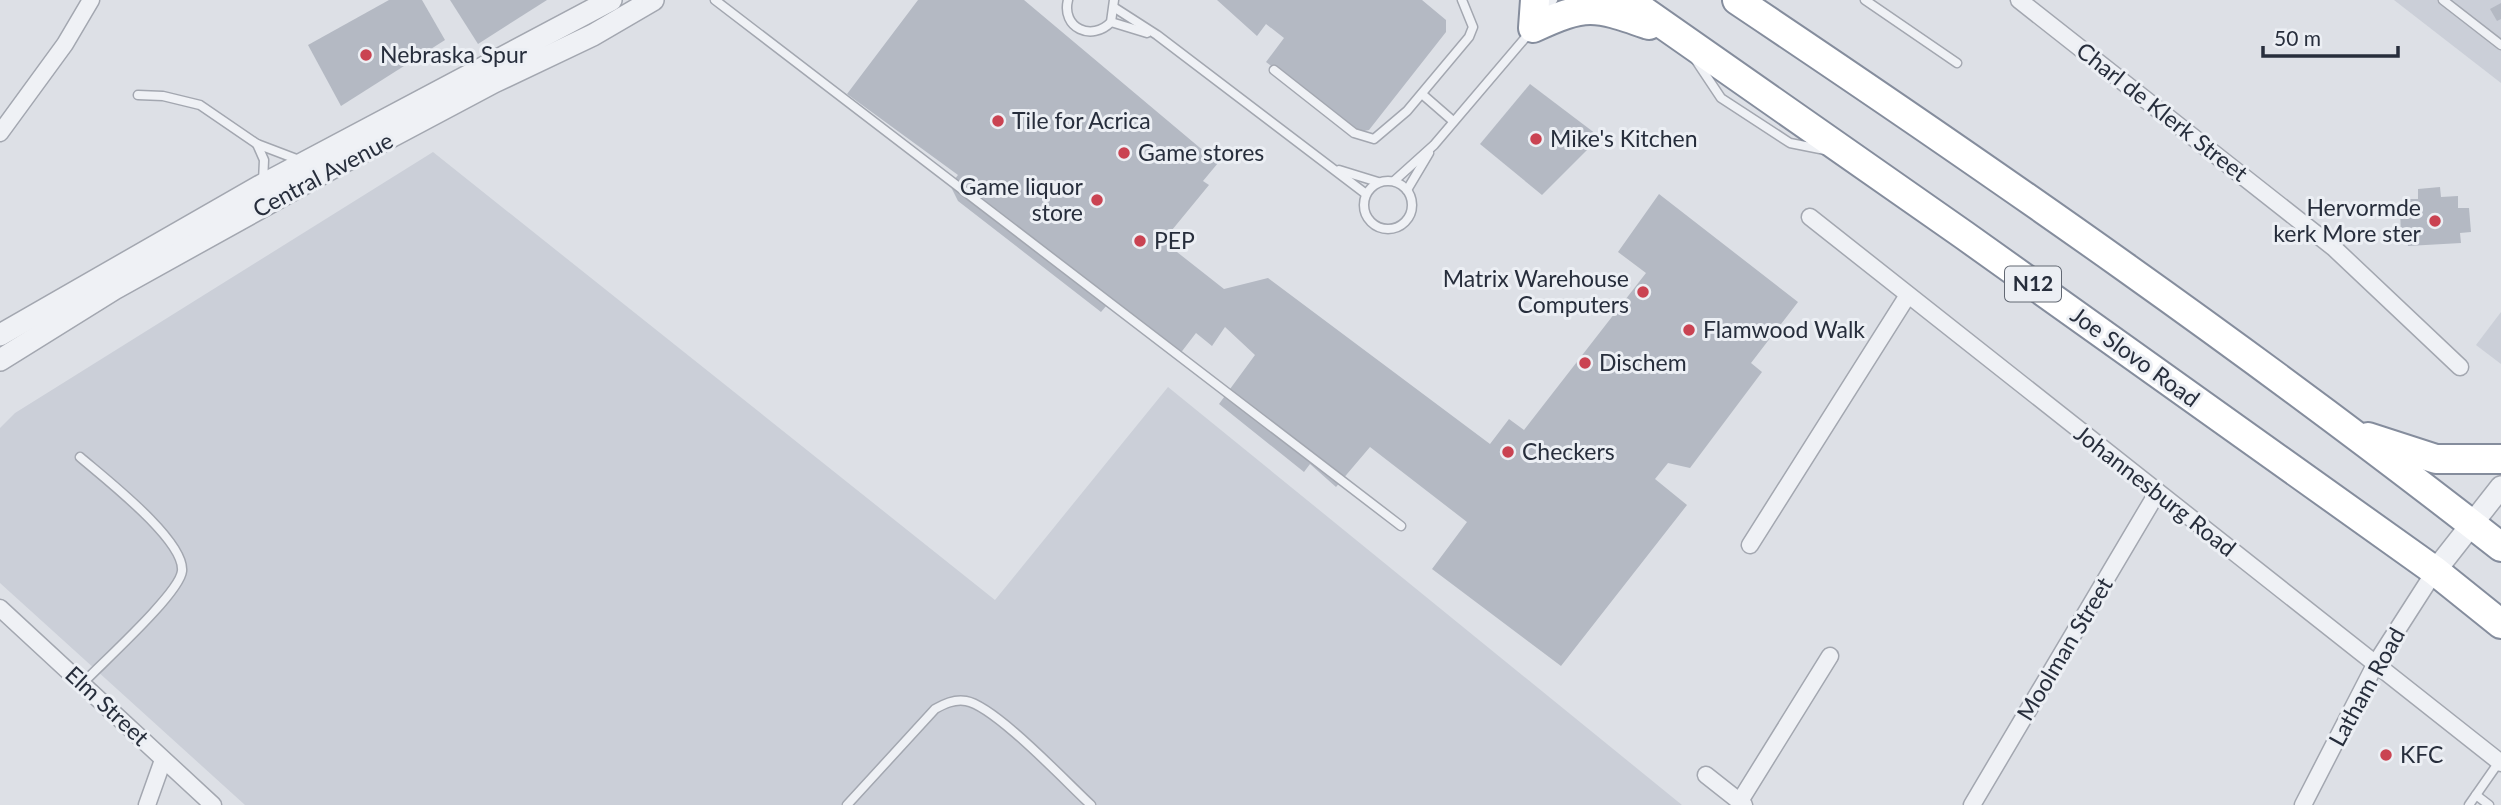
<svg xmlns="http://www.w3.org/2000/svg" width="2501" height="805" viewBox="0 0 2501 805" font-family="Lato,sans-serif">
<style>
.built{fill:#cbcfd8}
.building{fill:#b4b9c3}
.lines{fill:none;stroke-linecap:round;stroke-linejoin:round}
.service-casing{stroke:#a3a7b0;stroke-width:11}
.minor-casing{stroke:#a3a7b0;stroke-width:19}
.tertiary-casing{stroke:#a3a7b0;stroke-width:24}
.trunk-casing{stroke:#858d9d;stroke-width:32}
.service{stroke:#eff1f5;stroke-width:8}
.minor{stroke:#eff1f5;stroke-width:16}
.tertiary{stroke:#eff1f5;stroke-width:21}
.trunk{stroke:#fff;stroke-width:28}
.poi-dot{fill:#ca4352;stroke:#eceff4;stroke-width:2.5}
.labels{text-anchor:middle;stroke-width:6;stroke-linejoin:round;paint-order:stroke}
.shield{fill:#eceff4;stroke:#626873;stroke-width:2}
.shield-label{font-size:21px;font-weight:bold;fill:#272e3c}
.poi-label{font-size:23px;fill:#272e3c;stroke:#eceff4;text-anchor:start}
.street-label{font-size:23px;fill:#272e3c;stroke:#eceff4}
</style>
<rect width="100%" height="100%" fill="#dde0e6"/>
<g class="built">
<path d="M2394,0H2501V83Z"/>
<path d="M433,152L995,600L1168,387L1682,805H245L0,583V428L15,413Z"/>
<path d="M2501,312V364L2476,345Z"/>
</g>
<g class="building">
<path d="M389,0H422L445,40L341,106L308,45Z"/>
<path d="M450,0H547L478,44Z"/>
<path d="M918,0H1024L1218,163L1203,181L1209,185L1163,241L1224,289L1268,278L1490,444L1509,419L1524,430L1646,273L1618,252L1659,194L1798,302L1751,363L1762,372L1690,468L1668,463L1655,479L1687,505L1561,666L1432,569L1467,522L1370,447L1336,487L1310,464L1304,472L1219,404L1255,355L1225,327L1212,346L1196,333L1176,359L1107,305L1101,312L958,201L950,185L958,175L847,94Z"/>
<path d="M1217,0H1422L1446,20V32L1369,130L1359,132L1266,62L1284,38L1266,24L1257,36Z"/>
<path d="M2501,3V19L2497,21L2490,9Z"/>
<path d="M1530,84L1600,137L1542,195L1480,144Z"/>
<path d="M2440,187L2441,197L2458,196V208H2469L2471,232L2460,233L2461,243L2408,246L2407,234L2401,235L2400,210H2406L2405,199H2418V189Z"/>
</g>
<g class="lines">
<g class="service-casing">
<g id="service">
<path d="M715,0L1401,526"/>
<path d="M1068,0C1061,28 1092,42 1111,22L1114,0"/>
<path d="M1865,0L1957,63"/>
<path d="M2443,0L2501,45"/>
<path d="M1115,8L1157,35L1366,194"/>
<path d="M1542,15L1553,0"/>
<path d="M1111,22L1147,33"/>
<path d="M1695,59L1721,98L1790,143L1825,150"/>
<path d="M1274,70L1354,133L1374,139L1407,111L1469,37L1473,27L1462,0"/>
<path d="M1422,94L1453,121"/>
<path d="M138,95L163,96L200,105L257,144L299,160"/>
<path d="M257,144L264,160L263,182"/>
<path d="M1339,170L1378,182"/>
<circle cx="1388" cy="205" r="24"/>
<path d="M1394,181L1434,145L1531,31"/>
<path d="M1407,190L1429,153"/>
<path d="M80,457C103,477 185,540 182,571C180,593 102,663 83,683"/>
<path d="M2476,795L2489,805"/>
<path d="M847,805L935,709C944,704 954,699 966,701C995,706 1066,782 1091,805"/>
<path d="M2469,805L2499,762"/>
</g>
</g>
<g class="minor-casing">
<g id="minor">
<path d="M2019,0L2334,248L2460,367"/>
<path d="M0,133L65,44L91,0"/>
<path d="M1810,217L2501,763"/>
<path d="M1750,545L1908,295"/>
<path d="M0,608L213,805"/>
<path d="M1706,775L1744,805"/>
<path d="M1740,801L1830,656"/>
<path d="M147,805L163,760"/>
<path d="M1972,805L2157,493"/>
<path d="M2303,805L2376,663L2435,571"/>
</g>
</g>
<g class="tertiary-casing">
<g id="tertiary">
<path d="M0,335L262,185L611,0"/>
<path d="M0,360L114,289L332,168L494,82L593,35L653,0"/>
<path d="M2435,571L2501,487"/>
</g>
</g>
<g class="trunk-casing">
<g id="trunk">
<path d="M1535,0L1533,28C1587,3 1594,6 1649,25"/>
<path d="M1628,0L1964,235L2435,571L2501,624"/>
<path d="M1737,0C1997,174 2255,354 2501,547"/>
<path d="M2368,437L2436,459H2501"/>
</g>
</g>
<use href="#service" class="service"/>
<use href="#minor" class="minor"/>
<use href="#tertiary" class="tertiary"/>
<use href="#trunk" class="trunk"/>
</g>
<g class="poi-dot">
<circle cx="366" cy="55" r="7"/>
<circle cx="998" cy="121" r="7"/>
<circle cx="1536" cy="139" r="7"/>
<circle cx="1124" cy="153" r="7"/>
<circle cx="1097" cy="200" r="7"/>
<circle cx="2435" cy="221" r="7"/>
<circle cx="1140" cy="241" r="7"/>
<circle cx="1643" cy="292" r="7"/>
<circle cx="1689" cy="330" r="7"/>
<circle cx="1585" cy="363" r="7"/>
<circle cx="1508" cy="452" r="7"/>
<circle cx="2386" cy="755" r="7"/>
</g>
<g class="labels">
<rect class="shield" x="2005" y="266.5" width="56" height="35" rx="5"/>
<g class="shield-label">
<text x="2033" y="291">N12</text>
</g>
<g class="poi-label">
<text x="380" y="63">Nebraska Spur</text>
<text x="1012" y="129">Tile for Acrica</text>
<text x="1550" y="147">Mike's Kitchen</text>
<text x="1138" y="161">Game stores</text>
<text x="1083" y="195" text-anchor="end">Game liquor<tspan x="1083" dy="26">store</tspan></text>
<text x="2421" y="216" text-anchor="end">Hervormde<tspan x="2421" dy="26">kerk More ster</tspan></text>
<text x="1154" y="249">PEP</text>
<text x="1629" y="287" text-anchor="end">Matrix Warehouse<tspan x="1629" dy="26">Computers</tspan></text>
<text x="1703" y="338">Flamwood Walk</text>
<text x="1599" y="371">Dischem</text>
<text x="1522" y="460">Checkers</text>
<text x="2400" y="763">KFC</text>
</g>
<g class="street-label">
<text transform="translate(2162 112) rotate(38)" y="8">Charl de Klerk Street</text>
<text transform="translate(323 175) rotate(-28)" y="8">Central Avenue</text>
<text transform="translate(2135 357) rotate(36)" y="8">Joe Slovo Road</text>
<text transform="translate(2155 491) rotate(38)" y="8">Johannesburg Road</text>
<text transform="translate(2065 649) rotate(-59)" y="8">Moolman Street</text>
<text transform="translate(2367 687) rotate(-61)" y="8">Latham Road</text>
<text transform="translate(107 706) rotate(43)" y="8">Elm Street</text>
</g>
</g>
<path d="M2263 46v10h135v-10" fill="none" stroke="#272e3c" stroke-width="3.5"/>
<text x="2274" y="46" font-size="21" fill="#272e3c" stroke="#eceff4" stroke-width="5" paint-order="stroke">50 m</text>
</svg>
